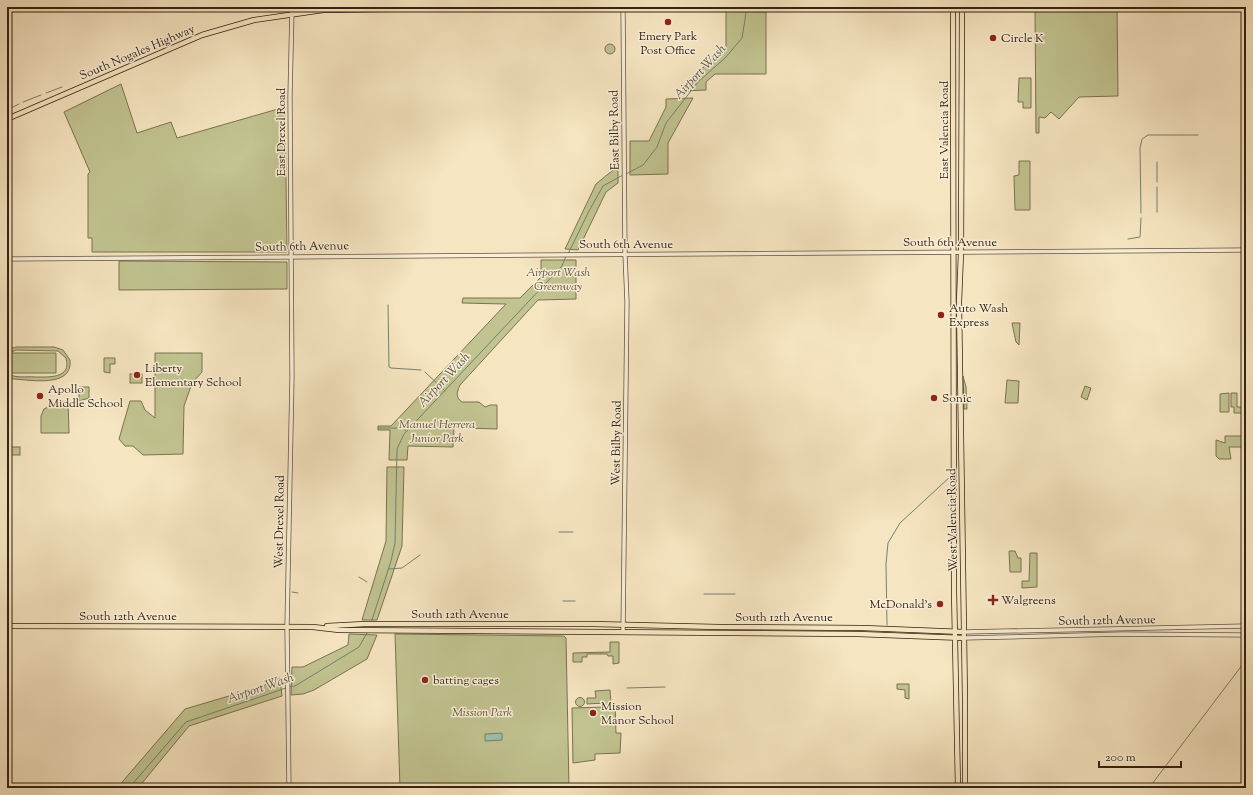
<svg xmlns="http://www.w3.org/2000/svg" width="1253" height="795" viewBox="0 0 1253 795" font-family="'Sorts Mill Goudy',serif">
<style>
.green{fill:#c1c390;stroke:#7a7251}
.water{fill:#9ec0ac;stroke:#74816e}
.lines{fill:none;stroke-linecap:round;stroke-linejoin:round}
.stream{stroke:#74816e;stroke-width:1}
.minor-casing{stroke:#64533e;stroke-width:5}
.major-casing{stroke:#342212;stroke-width:6}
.minor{stroke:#f9eed7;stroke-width:3.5}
.major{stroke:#f6e5c1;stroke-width:4.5}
.poi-dot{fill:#8f2418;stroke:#f9eed7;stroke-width:1.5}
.labels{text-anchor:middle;stroke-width:3;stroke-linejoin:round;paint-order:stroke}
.poi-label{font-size:12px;fill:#342212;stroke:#f9eed7;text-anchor:start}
.street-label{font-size:12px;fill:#342212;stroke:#f9eed7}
.park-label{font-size:12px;font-style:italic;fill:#5e5238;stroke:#f9eed7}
.water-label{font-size:13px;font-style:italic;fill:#545140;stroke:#f9eed7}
</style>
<rect width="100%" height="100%" fill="#f6e5c1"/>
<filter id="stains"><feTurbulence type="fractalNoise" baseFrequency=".005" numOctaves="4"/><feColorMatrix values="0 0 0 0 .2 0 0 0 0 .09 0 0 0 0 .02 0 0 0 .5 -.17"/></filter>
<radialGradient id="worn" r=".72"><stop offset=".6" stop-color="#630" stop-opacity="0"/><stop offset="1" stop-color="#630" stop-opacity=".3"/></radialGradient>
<g class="green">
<path d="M1117,7L1118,96L1079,97L1059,119L1051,112L1045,118L1039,117V133H1036L1035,8Z"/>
<path d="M726,11L766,12V74H715L706,82V90L682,91L698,71L715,59L726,47Z"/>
<circle cx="610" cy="49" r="5"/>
<path d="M1019,78H1031V108H1023V102H1018Z"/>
<path d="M121,84L137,133L171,122L177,138L285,107L287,252H92V238H88V174L90,172L64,112Z"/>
<path d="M693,98L668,143V174L630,175V141H649L666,107V99Z"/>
<path d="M1019,161H1030V210H1015L1014,176L1019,175Z"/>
<path d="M618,166V183L606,192L578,250L565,249L596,184Z"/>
<path d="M541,260H576V299L538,300L460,385C457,392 455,397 462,402H479L485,407L490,405H497V429L463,428L457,427L454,428L453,447L408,446L407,460H389L390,430H378V426H391L506,304L462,303L463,298H520L541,277Z"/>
<path d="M119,261L287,262V289L119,290Z"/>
<path d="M1012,323H1020L1019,345L1016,342Z"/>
<path d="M16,347H54L63,350L70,360C73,388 31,380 14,379L8,378L7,373C15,379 26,376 35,377C48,377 72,379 66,358L58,351L16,350L7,354V350Z"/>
<path d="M11,353H56V373H10Z"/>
<path d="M155,353H202V372L192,383L184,406L183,454L143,455L133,446H125L119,439L130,401H141L145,410L155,418Z"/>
<path d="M104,358H115V364H110V373L104,372Z"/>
<rect x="130" y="374" width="12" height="9"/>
<path d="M963,376L966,387L967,409H964Z"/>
<path d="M1007,380L1019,381L1018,403H1005Z"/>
<path d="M1085,386L1091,388L1087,400L1081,397Z"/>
<path d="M79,387H89V398L79,401Z"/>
<path d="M1229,393V412H1220V394Z"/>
<path d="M1231,393H1237V407H1246V413H1234V407H1231Z"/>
<path d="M68,401L69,433H41V416L44,409L58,402Z"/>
<path d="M1225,436H1243V447H1229L1231,459H1219L1216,456V440L1225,443Z"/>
<rect x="7" y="447" width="13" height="8"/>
<path d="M387,467H404L402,546L377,620H362L386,541Z"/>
<path d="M1009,551H1015L1018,558H1021V572H1010Z"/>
<path d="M1030,553H1037V587L1022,588V581H1029Z"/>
<path d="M349,634L377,635L367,659L314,690L303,694L291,695L292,667H303L348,645Z"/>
<path d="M395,634L564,636L566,638L569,788H400Z"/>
<path d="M610,642H619V663L613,664V656H608L607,654H587V657H582V662H573V653L610,652Z"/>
<path d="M280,678L282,696L189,726L138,788H117L185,709L263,686Z"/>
<path d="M897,684H909V699L905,698V690L897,689Z"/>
<path d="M610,690L611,703H615L616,733H621L620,753L595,754V760L573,763L572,708L604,707V703L587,704V698H596L595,691Z"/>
<circle cx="580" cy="702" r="4.5"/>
</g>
<path class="water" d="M502,733V740L485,741V734Z"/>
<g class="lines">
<g class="stream">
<path d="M46,93L62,87"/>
<path d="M23,102L41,95"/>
<path d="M7,110L19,104"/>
<path d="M1157,162V182"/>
<path d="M626,174L643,165L657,147L666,123L698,82L726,57L742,38L747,7"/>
<path d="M1157,187V212"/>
<path d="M1141,213L1140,148L1142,139L1148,135H1198"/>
<path d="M1128,239L1140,237L1141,218"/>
<path d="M568,254L589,211L603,186L623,175"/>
<path d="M388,305L389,367L391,368L421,370"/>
<path d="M425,372L445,391"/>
<path d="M378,428H403L406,431"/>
<path d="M559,532H573"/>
<path d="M389,569L402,568L420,555"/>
<path d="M359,577L367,582"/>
<path d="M292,592L298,593"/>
<path d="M704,594H735"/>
<path d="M563,601H575"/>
<path d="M371,623L391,561L395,543L397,449L404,434L562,266L566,256"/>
<path d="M887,625L886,564L888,543L900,523L951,476"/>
<path d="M289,687L295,686L359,647L368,631"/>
<path d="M627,688L665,687"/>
<path d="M129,788L186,722L286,688"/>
<path d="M1149,788L1246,660"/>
</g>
<g class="minor-casing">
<g id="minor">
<path d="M623,7L625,254L627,302L623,632"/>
<path d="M7,259L1246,250"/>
<path d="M964,632L1246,626"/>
<path d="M964,638L1122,634L1246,635"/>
<path d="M289,788L287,627L292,377L290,97L292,7"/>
</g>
</g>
<g class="major-casing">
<g id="major">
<path d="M953,7L954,590L958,788"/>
<path d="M962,7L961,253L959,302L965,699V788"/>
<path d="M7,119L202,35L254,20L323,10L519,7"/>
<path d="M7,626L313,627L339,630L858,634L964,638"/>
<path d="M327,626L365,624H593L719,627L863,628L964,632"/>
</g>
</g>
<use href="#minor" class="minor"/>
<use href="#major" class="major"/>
</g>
<g class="poi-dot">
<circle cx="668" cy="22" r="4"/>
<circle cx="993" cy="38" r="4"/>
<circle cx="941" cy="315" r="4"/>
<circle cx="137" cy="375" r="4"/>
<circle cx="40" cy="396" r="4"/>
<circle cx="934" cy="398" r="4"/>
<path d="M991 594h4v4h4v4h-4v4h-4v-4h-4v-4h4z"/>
<circle cx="940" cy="604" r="4"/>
<circle cx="425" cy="680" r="4"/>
<circle cx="593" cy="713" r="4"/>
</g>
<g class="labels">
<g class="poi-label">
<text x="668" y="40" text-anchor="middle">Emery Park<tspan x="668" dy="14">Post Office</tspan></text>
<text x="1001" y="42">Circle K</text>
<text x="949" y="312">Auto Wash<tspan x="949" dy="14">Express</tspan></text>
<text x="145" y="372">Liberty<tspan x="145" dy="14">Elementary School</tspan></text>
<text x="48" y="393">Apollo<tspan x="48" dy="14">Middle School</tspan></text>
<text x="942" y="402">Sonic</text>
<text x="1001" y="604">Walgreens</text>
<text x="932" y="608" text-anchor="end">McDonald's</text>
<text x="433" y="684">batting cages</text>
<text x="601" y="710">Mission<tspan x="601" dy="14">Manor School</tspan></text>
</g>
<g class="street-label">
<text transform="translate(137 52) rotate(-23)" y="4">South Nogales Highway</text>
<text transform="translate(614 130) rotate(-91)" y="4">East Bilby Road</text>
<text transform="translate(944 130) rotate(-90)" y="4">East Valencia Road</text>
<text transform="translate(281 132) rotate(-90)" y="4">East Drexel Road</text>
<text x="950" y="246">South 6th Avenue</text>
<text x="626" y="248">South 6th Avenue</text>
<text transform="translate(302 246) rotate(-1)" y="4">South 6th Avenue</text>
<text transform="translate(616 443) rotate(-89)" y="4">West Bilby Road</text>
<text transform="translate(952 520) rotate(-91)" y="4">West Valencia Road</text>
<text transform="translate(279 522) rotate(-89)" y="4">West Drexel Road</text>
<text x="460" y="618">South 12th Avenue</text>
<text x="128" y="620">South 12th Avenue</text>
<text x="784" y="621">South 12th Avenue</text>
<text transform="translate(1107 620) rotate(-1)" y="4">South 12th Avenue</text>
</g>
<g class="park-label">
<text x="558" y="276">Airport Wash<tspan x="558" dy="14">Greenway</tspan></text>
<text x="437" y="428">Manuel Herrera<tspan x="437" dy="14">Junior Park</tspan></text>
<text x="482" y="716">Mission Park</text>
</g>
<g class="water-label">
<text transform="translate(699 71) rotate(-47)" y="5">Airport Wash</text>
<text transform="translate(443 379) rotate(-47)" y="5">Airport Wash</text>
<text transform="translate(260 687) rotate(-19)" y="5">Airport Wash</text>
</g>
</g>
<rect width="1253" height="795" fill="none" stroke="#f6e5c1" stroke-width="24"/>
<rect x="8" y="8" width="1237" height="779" fill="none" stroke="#342212" stroke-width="2"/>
<rect x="12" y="12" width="1229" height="771" fill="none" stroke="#342212"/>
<path d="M1099 761v6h82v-6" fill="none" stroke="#342212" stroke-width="2"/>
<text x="1105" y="761" font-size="12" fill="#342212" stroke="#f9eed7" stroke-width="3" paint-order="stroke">200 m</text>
<rect width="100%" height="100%" filter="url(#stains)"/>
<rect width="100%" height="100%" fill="url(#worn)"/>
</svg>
